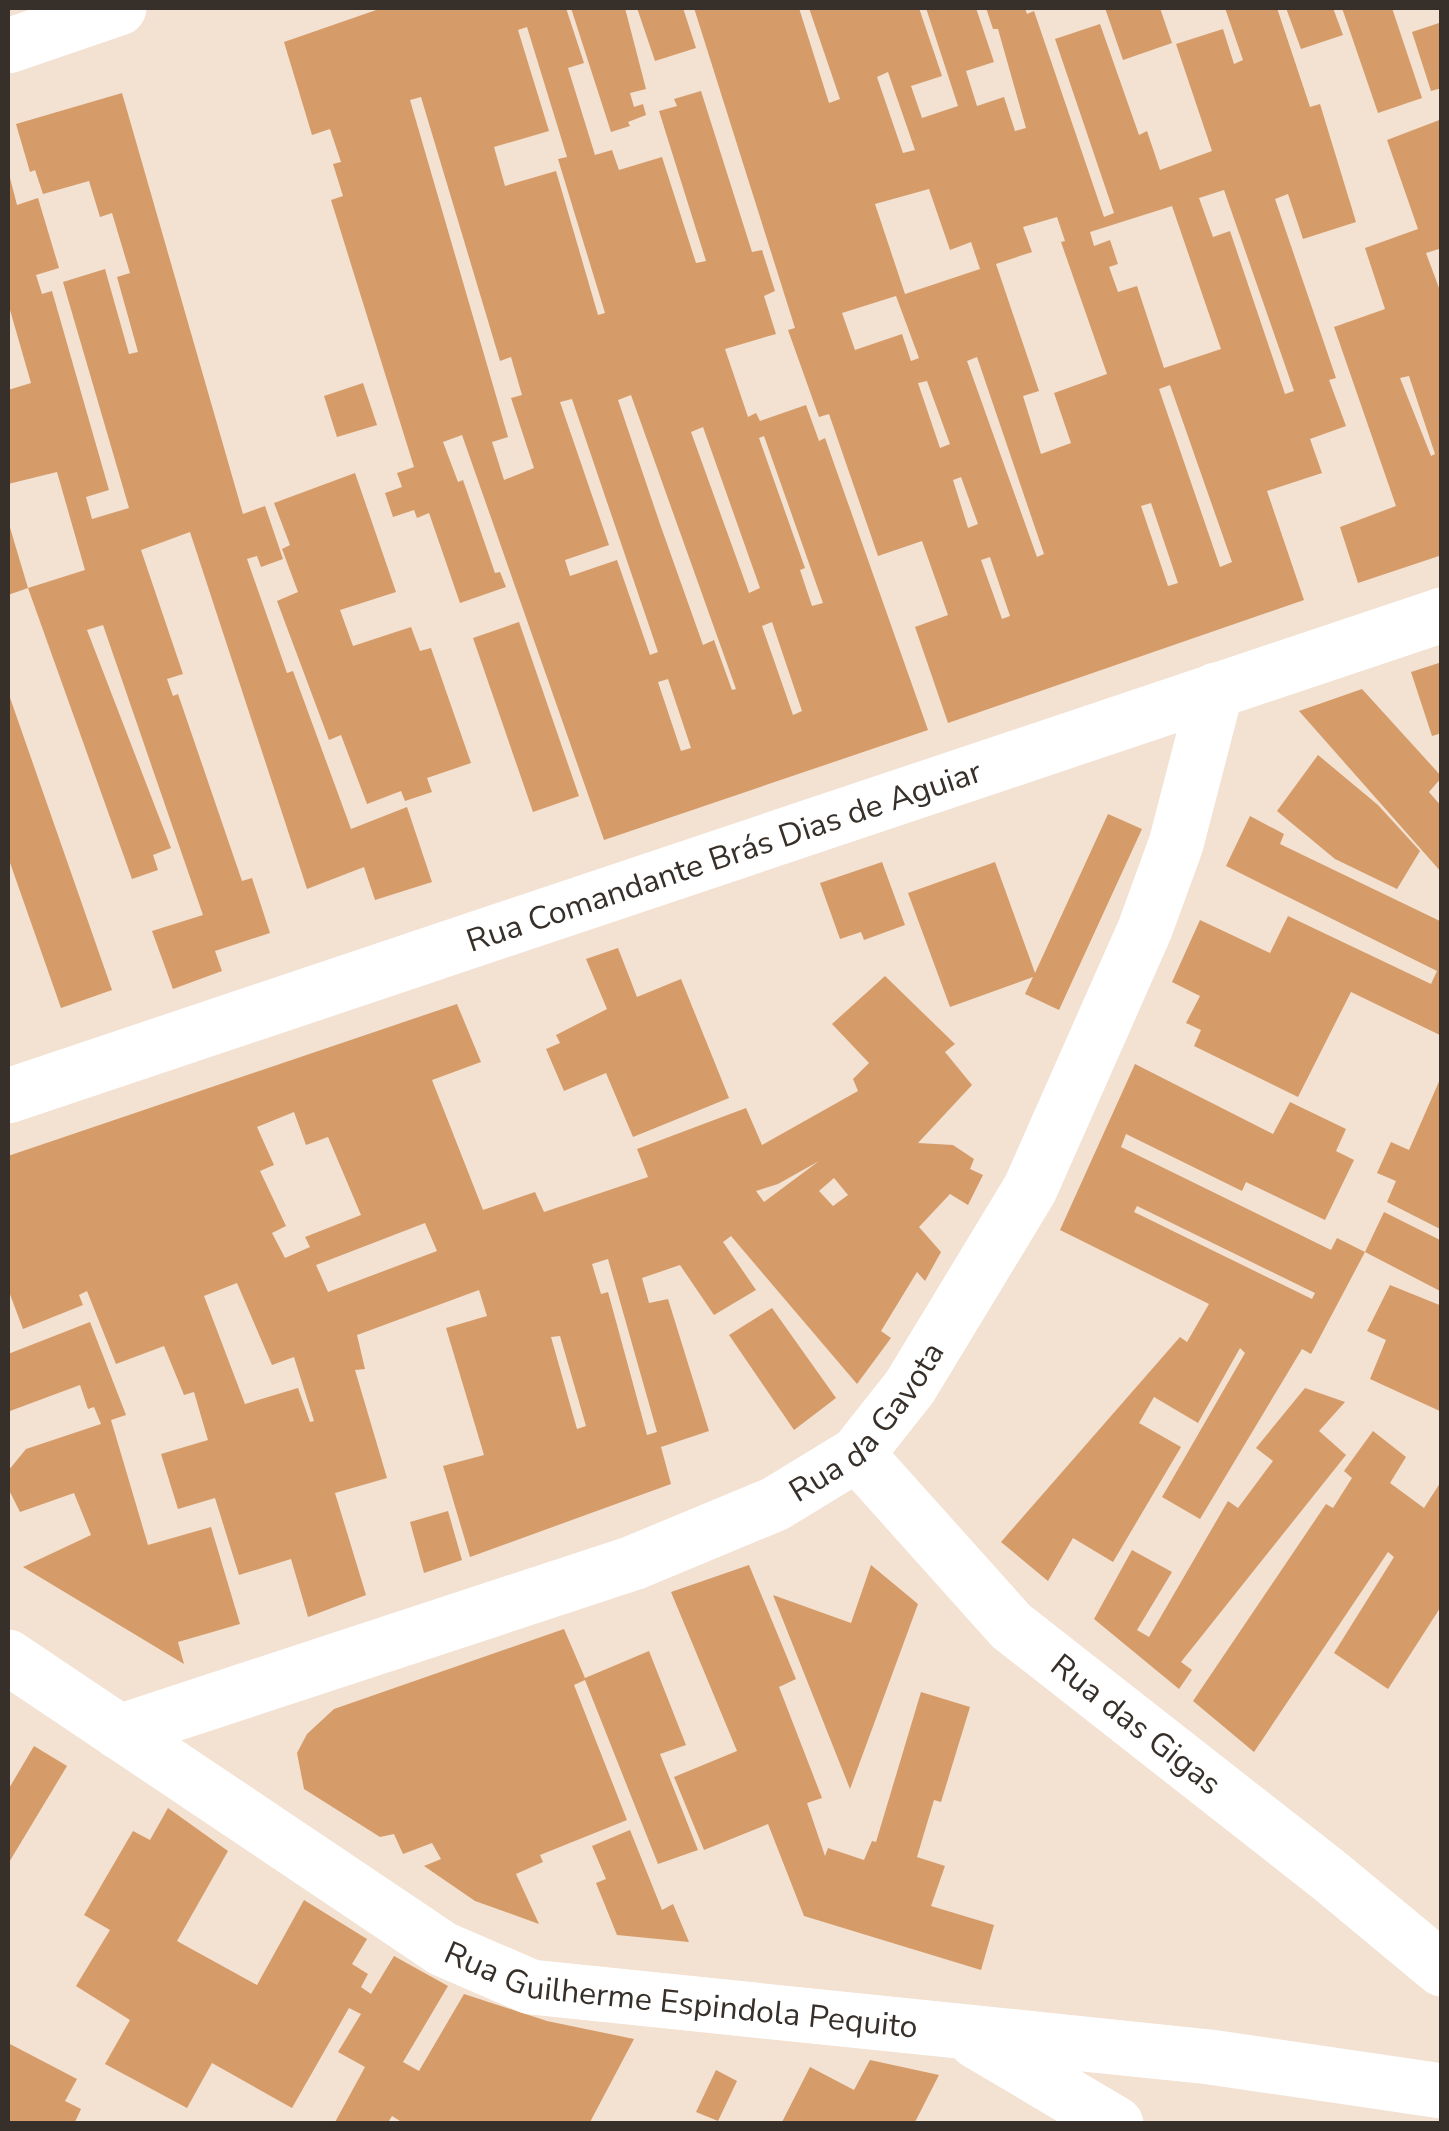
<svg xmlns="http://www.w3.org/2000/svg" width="1449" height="2131" viewBox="0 0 1449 2131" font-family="'Nunito Sans',sans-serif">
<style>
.building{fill:#d59c69;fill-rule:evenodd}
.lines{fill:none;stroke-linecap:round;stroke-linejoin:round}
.street{stroke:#fff;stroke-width:55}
.labels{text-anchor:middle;stroke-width:9;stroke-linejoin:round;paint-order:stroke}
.street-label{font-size:32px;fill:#37302a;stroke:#fff}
</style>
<rect width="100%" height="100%" fill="#f3e1d2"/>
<g class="building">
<path d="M382,8H566L584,63L568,68L595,155L612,150L619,170L662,157L696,263L706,261L659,111L677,106L674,99L701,91L752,252L762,250L775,291L764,296L776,334L725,349L748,417L756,413L760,421L806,405L819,441L825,438L928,730L604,840L462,435L443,442L458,482L463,480L495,573L500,572L506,587L460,603L429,513L417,518L414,510L393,517L385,493L402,487L397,473L414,467L331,200L343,196L333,164L341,162L330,129L312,135L284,42ZM527,27L567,157L558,159L605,313L598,315L556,171L505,186L494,147L549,131L518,30ZM421,97L500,361L511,357L522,395L511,398L534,468L504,480L492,442L508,437L410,100ZM631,395L736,689L732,690L714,640L703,645L660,524L618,400ZM572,399L658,652L650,655L617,560L570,576L565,560L609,545L560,402ZM703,427L760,588L749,593L691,432ZM764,436L823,603L812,606L800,570L805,568L759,438ZM772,622L802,711L793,715L762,626ZM668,679L691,748L681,751L658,682Z"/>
<path d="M571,8H625L646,89L630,93L634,107L643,104L646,115L628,122L630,126L611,132Z"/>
<path d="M637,8H683L696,48L655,61Z"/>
<path d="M694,8H799L829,103L840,99L809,8H919L942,76L911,86L922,118L958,106L926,8H976L994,62L966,71L977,106L1004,97L1015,131L1026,128L998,29H993L986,8H1025L1027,14L1034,11L1104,217L1114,213L1055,39L1100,24L1139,135L1147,131L1160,170L1212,151L1176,44L1223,29L1234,64L1243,60L1225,8H1277L1310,107L1320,104L1356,222L1303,239L1288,194L1275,199L1336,378L1329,380L1346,426L1310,439L1322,473L1267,491L1304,600L948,723L915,627L948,615L922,541L878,556L829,414L819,417L788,330L795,328ZM888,72L915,150L903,153L877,77ZM929,189L950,250L971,242L980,269L905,294L875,204ZM1224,190L1294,391L1285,394L1230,231L1213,237L1199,198ZM1172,206L1221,349L1164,368L1137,286L1118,292L1109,267L1118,264L1110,240L1094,246L1090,232ZM1057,217L1065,241L1061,242L1107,374L1054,393L1071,443L1041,454L1023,396L1039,391L996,264L1032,252L1023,227ZM896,296L919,358L911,361L902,334L855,350L842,313ZM977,357L1044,554L1037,557L967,361ZM927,381L950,444L940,448L918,383ZM1170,385L1232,562L1220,567L1159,389ZM961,477L978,524L968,528L953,480ZM1151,503L1178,583L1168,586L1141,506ZM990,557L1010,616L1002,619L981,560Z"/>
<path d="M1105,8H1160L1172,43L1123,60Z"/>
<path d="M1286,8H1333L1343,35L1301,49Z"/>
<path d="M1342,8H1392L1422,98L1378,113Z"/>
<path d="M1442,22V88L1431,91L1412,32Z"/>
<path d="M122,93L243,514L265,506L283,559L261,567L257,556L247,559L287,673L293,671L351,829L407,807L432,882L375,900L364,867L307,889L190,532L141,550L183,674L167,679L173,696L178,694L242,881L252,878L270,933L215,951L222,971L173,989L152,931L203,915L103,625L87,630L171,848L153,855L158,870L132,879L28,588L85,570L57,472L8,484V390L31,383L8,303L9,174L17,205L38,198L59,268L36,275L42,294L52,291L109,490L86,497L92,519L129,508L63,282L105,269L129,354L138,352L117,277L130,273L112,213L100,217L89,181L43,194L35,170L30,172L16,124Z"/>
<path d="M1442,119V248L1426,253L1442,296V555L1358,583L1340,527L1396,506L1334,327L1385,309L1365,248L1418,229L1387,140ZM1409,376L1435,454L1431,456L1400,378Z"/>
<path d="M363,383L377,425L337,437L324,396Z"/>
<path d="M355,473L396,592L340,610L353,646L411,627L420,651L431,648L471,763L427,778L432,792L405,801L401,791L367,804L341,735L329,740L277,601L298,592L282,549L290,545L274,503Z"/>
<path d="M8,521L28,588L8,595Z"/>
<path d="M519,622L579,796L533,812L473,638Z"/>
<path d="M1442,662V733L1432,736L1411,672Z"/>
<path d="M1362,689L1442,777L1429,792L1442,807V873L1299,711Z"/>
<path d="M8,692L112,990L61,1008L8,857Z"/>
<path d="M1318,755L1378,805L1420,851L1397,889L1335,859L1277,811Z"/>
<path d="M1108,814L1142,829L1059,1010L1025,994L1033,977L950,1007L908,893L995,862L1035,973Z"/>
<path d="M1250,816L1284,834L1280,844L1442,922V1036L1351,992L1298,1097L1194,1046L1201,1030L1186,1023L1200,996L1172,982L1200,920L1270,953L1288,916L1431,984L1437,971L1226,866Z"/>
<path d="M882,862L905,925L864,940L861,932L840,939L820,883Z"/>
<path d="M618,948L637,997L681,979L729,1098L633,1137L606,1073L564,1091L546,1049L560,1043L556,1035L607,1009L586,959Z"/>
<path d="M885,976L955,1044L945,1052L972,1085L918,1143L953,1145L974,1159L970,1169L983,1175L968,1205L950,1194L919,1227L941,1252L925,1281L917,1272L881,1331L891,1338L857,1384L731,1236L723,1242L756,1290L714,1315L680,1265L642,1278L649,1303L668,1299L709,1431L661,1447L671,1484L470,1557L443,1466L484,1455L446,1328L487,1316L479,1290L357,1335L365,1369L355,1370L387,1478L335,1493L366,1595L308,1617L291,1559L239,1575L215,1498L178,1509L161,1454L208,1440L194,1392L184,1395L164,1346L116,1364L87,1291L79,1295L83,1305L23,1329L8,1289V1156L457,1004L481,1062L432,1080L483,1210L535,1192L544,1212L648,1177L637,1149L746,1108L762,1145L858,1091L853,1079L869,1063L832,1024ZM294,1112L306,1145L328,1137L361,1215L305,1237L310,1247L285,1258L272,1233L286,1226L260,1171L274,1165L257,1127ZM819,1161L764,1202L756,1191L778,1184ZM834,1178L848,1195L833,1206L819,1191ZM425,1223L437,1251L328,1292L316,1265ZM608,1259L657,1432L647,1435L608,1292L601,1294L592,1264ZM237,1283L272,1365L294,1357L314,1421L310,1422L298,1388L245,1404L204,1296ZM560,1336L586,1426L577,1429L551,1337Z"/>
<path d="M1135,1064L1273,1134L1290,1102L1346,1129L1336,1151L1354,1160L1325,1220L1246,1182L1242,1191L1126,1134L1121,1147L1331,1250L1337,1238L1365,1252L1311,1354L1302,1349L1200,1519L1162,1497L1245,1353L1240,1348L1198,1423L1154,1397L1139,1423L1181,1447L1113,1562L1073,1538L1048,1581L1001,1542L1180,1337L1187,1342L1209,1304L1060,1230ZM1137,1206L1315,1293L1312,1299L1134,1212Z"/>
<path d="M1441,1077H1442V1230L1387,1202L1396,1181L1377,1173L1391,1142L1409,1150Z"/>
<path d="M1384,1212L1442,1241V1292L1365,1252Z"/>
<path d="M1390,1285L1442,1306V1412L1370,1379L1386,1340L1367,1331Z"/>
<path d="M772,1308L836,1398L794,1430L729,1335Z"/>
<path d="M90,1322L126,1415L111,1420L148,1545L211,1527L240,1624L178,1642L184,1664L23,1567L91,1535L74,1493L20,1512L8,1488V1471L26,1449L101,1424L94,1407L88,1409L80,1385L10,1411L8,1354Z"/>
<path d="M1305,1388L1345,1402L1319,1431L1346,1455L1181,1662L1192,1670L1179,1689L1094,1619L1132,1550L1172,1572L1137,1630L1149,1637L1228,1501L1238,1508L1273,1461L1256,1448Z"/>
<path d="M1373,1431L1406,1457L1390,1483L1424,1508L1442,1480V1605L1388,1689L1334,1653L1394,1557L1388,1552L1254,1752L1193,1701L1326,1504L1333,1508L1352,1478L1344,1471Z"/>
<path d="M448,1511L462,1560L424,1573L410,1522Z"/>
<path d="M749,1565L796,1679L779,1687L822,1798L807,1803L825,1856L828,1848L864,1860L872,1841L876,1842L921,1692L970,1707L941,1802L934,1800L917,1857L945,1866L931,1906L994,1925L981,1970L804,1916L768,1824L704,1850L674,1777L737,1751L671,1592Z"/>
<path d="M871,1565L918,1604L850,1789L773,1595L851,1623Z"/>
<path d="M564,1629L585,1678L649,1651L686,1745L660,1754L698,1850L658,1864L585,1680L574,1685L627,1820L540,1855L543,1862L516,1874L539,1924L475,1901L424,1866L441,1859L432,1843L403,1854L394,1834L380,1837L304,1789L297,1753L307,1734L334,1709Z"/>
<path d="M34,1746L67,1766L8,1864V1790Z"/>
<path d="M168,1808L228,1851L177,1941L257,1985L304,1900L367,1939L352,1964L368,1974L361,1987L371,1994L394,1956L448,1986L403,2062L419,2071L464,1994L547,2021L634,2039L589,2124H405L392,2116L387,2124H334L365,2067L338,2052L361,2014L349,2008L292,2108L212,2063L187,2108L105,2064L130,2020L76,1986L110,1930L84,1915L133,1831L150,1840Z"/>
<path d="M630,1830L662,1910L673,1904L689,1942L617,1935L596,1883L606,1879L592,1846Z"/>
<path d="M8,2043L77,2079L65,2101L81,2109L74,2124H8Z"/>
<path d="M870,2060L939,2075L914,2124H781L810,2067L854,2090Z"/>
<path d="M716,2070L737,2081L718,2121L696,2112Z"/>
</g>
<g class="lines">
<g class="street">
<path d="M8,46L119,8"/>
<path id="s1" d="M8,1096L1442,615"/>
<path id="s2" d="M857,1454L1011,1626L1330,1876L1442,1969"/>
<path id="s3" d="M8,1657L443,1949L531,1987L1210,2057L1442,2091"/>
<path id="s4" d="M119,1732L633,1563L775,1504L857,1454L910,1387L1030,1189L1145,929L1176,844L1216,690"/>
<path d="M976,2041L1116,2124"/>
</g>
</g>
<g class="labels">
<g class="street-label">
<text dy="11" stroke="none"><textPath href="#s1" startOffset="755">Rua Comandante Brás Dias de Aguiar</textPath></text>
<text dy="11" stroke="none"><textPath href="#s4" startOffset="820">Rua da Gavota</textPath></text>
<text dy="11" stroke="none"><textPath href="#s2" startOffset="390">Rua das Gigas</textPath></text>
<text dy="11" stroke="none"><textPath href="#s3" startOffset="768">Rua Guilherme Espindola Pequito</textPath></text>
</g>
</g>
<rect width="1449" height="2131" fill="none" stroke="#37302a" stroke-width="20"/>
</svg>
